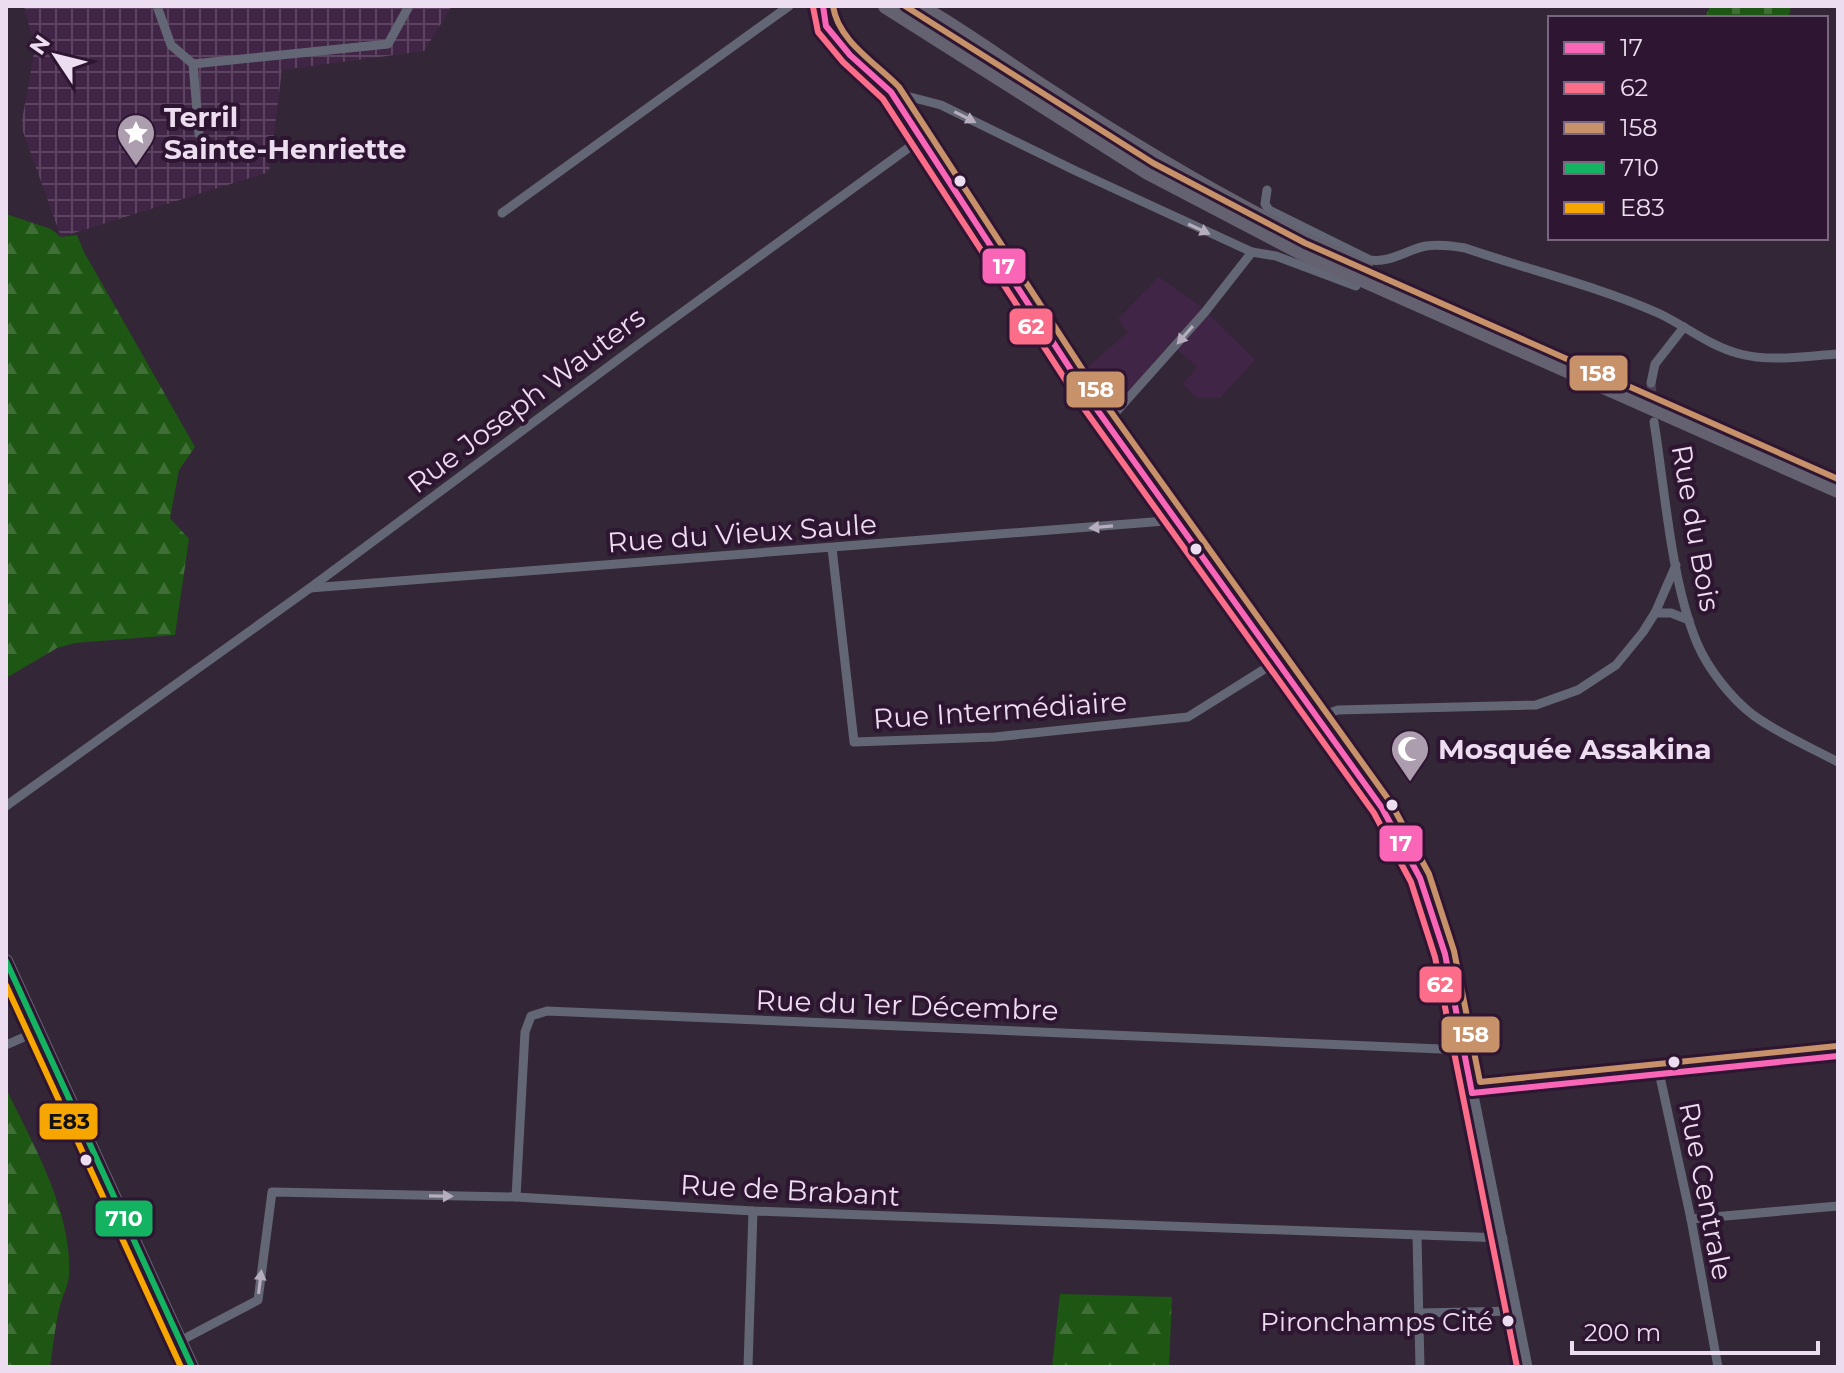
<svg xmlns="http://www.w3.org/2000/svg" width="1844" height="1373" viewBox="0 0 1844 1373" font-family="Montserrat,sans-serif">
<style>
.built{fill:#412546}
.industrial{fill:url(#industrial-grid)}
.forest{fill:url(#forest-firs)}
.cemetery{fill:url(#cemetery-stones)}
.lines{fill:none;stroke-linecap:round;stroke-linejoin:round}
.minor-tunnel{stroke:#4f4152;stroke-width:9;stroke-dasharray:9 4.5;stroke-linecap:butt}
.minor{stroke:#636674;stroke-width:9}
.tertiary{stroke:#636674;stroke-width:11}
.primary{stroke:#656474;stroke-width:14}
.trunk{stroke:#646270;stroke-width:16}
.bus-1-casing{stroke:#2e1532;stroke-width:12}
.bus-2-casing{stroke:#2e1532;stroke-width:12}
.bus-3-casing{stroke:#2e1532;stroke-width:12}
.bus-4-casing{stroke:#2e1532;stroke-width:12}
.bus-5-casing{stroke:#2e1532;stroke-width:12}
.bus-1{stroke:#fa66b7;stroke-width:6}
.bus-2{stroke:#fb6d88;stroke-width:6}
.bus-3{stroke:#c7916a;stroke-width:6}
.bus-4{stroke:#13b361;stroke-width:6}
.bus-5{stroke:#f7a600;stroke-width:6}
.oneway{fill:#b6adbe}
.bus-dot{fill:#edddf0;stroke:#2e1532;stroke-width:3}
.labels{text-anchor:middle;stroke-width:8;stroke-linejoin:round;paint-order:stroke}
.bus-label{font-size:26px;fill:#edddf0;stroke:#2e1532;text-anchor:end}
.poi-label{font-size:28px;font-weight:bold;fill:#edddf0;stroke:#2e1532;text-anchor:start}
.street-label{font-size:28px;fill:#edddf0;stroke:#2e1532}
.line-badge{stroke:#2e1532;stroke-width:3}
.badge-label{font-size:22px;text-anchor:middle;font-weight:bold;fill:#fff}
.pale-badge-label{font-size:22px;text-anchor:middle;font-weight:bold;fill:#111}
</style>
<defs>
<pattern id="industrial-grid" width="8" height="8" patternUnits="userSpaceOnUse" patternTransform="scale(2)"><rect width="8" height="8" fill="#412546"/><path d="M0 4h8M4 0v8" fill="none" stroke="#5d4461"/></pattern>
<pattern id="forest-firs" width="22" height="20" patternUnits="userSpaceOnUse" patternTransform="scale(2)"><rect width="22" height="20" fill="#1e5613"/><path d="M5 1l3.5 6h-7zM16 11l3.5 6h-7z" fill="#3f6e36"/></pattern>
<pattern id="cemetery-stones" width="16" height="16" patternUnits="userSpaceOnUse" patternTransform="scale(2)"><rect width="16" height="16" fill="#1e5613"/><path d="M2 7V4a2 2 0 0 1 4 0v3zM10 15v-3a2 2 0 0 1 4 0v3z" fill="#3f6e36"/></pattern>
</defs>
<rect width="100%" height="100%" fill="#332636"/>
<path class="built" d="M1159,277L1200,306L1255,360L1220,398H1197L1183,384L1197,367L1170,343L1117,407L1104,404L1083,371L1128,332L1118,319Z"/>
<path class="industrial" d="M24,6H452L424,51L282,70L269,172L61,237L21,126L35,48Z"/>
<g class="forest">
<path d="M6,214L51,229L61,237L77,235L84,252L195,447L179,470L170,518L189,539L175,635L75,643L57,648L6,678Z"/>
<path d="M6,1089C33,1143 73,1214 69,1276C68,1287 62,1296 60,1306C55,1326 53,1347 50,1367H6Z"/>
<path d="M1060,1294L1172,1297L1169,1367H1052Z"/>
</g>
<path class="cemetery" d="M1710,6H1791L1789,18H1705Z"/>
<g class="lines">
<path class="minor-tunnel" d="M1651,383L1654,412"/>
<g class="minor">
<path d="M157,6L171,45L193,64L199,134"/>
<path d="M193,64L388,44L409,6"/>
<path d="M891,92L941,105L1076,171L1252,252L1276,256L1356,286"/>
<path d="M1267,190L1265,204L1269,210L1370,260C1391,263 1406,250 1426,246C1440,244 1452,246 1465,248C1529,270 1597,286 1658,313C1686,326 1709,346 1740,354C1771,362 1806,356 1838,354"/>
<path d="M502,213L789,6"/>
<path d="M1651,383L1655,364L1684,327"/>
<path d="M1107,422L1205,312L1252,252"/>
<path d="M1654,422C1665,490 1671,581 1697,643C1708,669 1731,698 1753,715C1779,734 1810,747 1838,762"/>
<path d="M832,548L854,742L995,737L1188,717L1279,660"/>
<path d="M310,588L1178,520"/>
<path d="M1655,613H1671L1689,620"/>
<path d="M1318,717L1338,710L1536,705L1578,690L1616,665L1643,632L1655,613L1676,565"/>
<path d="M6,806L310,588L647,338L922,138"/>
<path d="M6,1045L38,1031"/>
<path d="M1659,1072L1691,1219L1718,1367"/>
<path d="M1472,1093L1838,1056"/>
<path d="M516,1197L525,1032L531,1016L547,1011L1464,1050"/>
<path d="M1691,1219L1838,1206"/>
<path d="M1417,1236L1420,1367"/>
<path d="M1419,1313L1516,1311"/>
<path d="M180,1341L258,1300L272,1192L516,1197L753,1211L1503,1238"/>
<path d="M748,1367L753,1211"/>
</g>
<path class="tertiary" d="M823,6L826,26L850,55L891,92L1093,404L1382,808L1420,878L1445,954L1527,1367"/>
<path class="primary" d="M6,961L192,1367"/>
<g class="trunk">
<path d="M886,6L1148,172L1301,252L1838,490"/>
<path d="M918,6C961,30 1000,59 1041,86C1144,154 1252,218 1365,268"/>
<path d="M824,9L832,6"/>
</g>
<g class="bus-1-casing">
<g id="bus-1">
<path d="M823,6L826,26L850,55L891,92L1093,404L1382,808L1420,878L1445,954L1472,1093"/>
<path d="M1472,1093L1838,1056"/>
</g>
</g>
<g class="bus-2-casing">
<path id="bus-2" d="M813,7L818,32L843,62L883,99L1085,410L1374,813L1411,882L1435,957L1517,1367"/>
</g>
<g class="bus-3-casing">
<g id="bus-3">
<path d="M833,6C838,41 876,63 899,87L1101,398L1391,803L1429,874L1454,951L1480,1082L1837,1046"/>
<path d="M905,6L1153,163L1305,243L1838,479"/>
</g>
</g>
<g class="bus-4-casing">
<path id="bus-4" d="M6,961L192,1367"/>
</g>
<g class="bus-5-casing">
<path id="bus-5" d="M6,985L181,1367"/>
</g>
<use href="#bus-1" class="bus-1"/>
<use href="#bus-2" class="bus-2"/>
<use href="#bus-3" class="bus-3"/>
<use href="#bus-4" class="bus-4"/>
<use href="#bus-5" class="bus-5"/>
</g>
<defs><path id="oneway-solid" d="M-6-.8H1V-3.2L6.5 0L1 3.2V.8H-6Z" transform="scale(2)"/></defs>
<g class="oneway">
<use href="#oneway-solid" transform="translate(965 117) rotate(27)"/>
<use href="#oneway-solid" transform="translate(1199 229) rotate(25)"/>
<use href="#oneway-solid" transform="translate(1185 335) rotate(131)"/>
<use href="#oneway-solid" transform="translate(1101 527) rotate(175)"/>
<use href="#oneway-solid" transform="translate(441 1196) rotate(1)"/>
<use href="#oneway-solid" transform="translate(260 1282) rotate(-83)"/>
</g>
<defs>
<g id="sight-pin" transform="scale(2)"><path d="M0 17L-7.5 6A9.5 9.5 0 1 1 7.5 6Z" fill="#ac9daf" stroke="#2e1532"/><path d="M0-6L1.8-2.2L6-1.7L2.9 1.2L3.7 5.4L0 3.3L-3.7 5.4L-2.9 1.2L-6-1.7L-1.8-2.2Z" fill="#fff"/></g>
<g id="mosque-pin" transform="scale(2)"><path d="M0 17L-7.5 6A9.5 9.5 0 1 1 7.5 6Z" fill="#ac9daf" stroke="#2e1532"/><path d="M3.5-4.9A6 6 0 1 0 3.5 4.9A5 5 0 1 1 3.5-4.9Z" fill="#fff"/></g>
</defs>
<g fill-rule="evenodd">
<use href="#sight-pin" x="136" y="133"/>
<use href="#mosque-pin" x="1410" y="749"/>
</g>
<g class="bus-dot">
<circle cx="960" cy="181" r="7"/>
<circle cx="1196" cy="549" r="7"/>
<circle cx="1392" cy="805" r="7"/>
<circle cx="1674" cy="1062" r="7"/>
<circle cx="86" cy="1160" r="7"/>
<circle cx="1508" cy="1321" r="7"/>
</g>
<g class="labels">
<g class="bus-label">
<text x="1493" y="1331">Pironchamps Cité</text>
</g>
<g class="poi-label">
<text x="164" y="127">Terril<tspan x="164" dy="32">Sainte-Henriette</tspan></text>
<text x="1438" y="759">Mosquée Assakina</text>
</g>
<g class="street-label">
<text transform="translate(526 400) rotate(-37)" y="10">Rue Joseph Wauters</text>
<text transform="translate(1696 528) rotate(80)" y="10">Rue du Bois</text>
<text transform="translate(742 533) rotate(-4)" y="10">Rue du Vieux Saule</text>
<text transform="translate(1000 710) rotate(-4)" y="10">Rue Intermédiaire</text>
<text transform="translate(907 1005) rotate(2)" y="10">Rue du 1er Décembre</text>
<text transform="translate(790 1190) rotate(3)" y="10">Rue de Brabant</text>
<text transform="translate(1706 1191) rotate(79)" y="10">Rue Centrale</text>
</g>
</g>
<g class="line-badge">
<rect x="981" y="247" width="46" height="38" rx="8" fill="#fa66b7"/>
<rect x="1008" y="307" width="46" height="39" rx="8" fill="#fb6d88"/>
<rect x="1568" y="354" width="61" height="38" rx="8" fill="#c7916a"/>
<rect x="1065" y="370" width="61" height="39" rx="8" fill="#c7916a"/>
<rect x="1378" y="824" width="46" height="39" rx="8" fill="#fa66b7"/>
<rect x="1418" y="965" width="45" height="39" rx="8" fill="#fb6d88"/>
<rect x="1440" y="1015" width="61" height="39" rx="8" fill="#c7916a"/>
<rect x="38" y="1102" width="61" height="39" rx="8" fill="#f7a600"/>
<rect x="94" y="1199" width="60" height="39" rx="8" fill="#13b361"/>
</g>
<g class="badge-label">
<text x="1004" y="274">17</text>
<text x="1031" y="334">62</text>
<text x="1598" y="381">158</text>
<text x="1096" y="397">158</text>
<text x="1401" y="851">17</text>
<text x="1440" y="992">62</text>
<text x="1471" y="1042">158</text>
<text x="124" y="1226">710</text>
</g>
<g class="pale-badge-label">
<text x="69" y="1129">E83</text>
</g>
<rect width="1844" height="1373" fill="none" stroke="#edddf0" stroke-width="16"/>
<rect x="1548" y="16" width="280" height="224" fill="#2e1532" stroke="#7a657e" stroke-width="2"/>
<rect x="1564" y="42" width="40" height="12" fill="#fa66b7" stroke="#7a657e" stroke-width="2"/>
<text x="1620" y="56" font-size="24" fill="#edddf0">17</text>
<rect x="1564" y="82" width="40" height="12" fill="#fb6d88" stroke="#7a657e" stroke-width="2"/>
<text x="1620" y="96" font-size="24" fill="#edddf0">62</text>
<rect x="1564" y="122" width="40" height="12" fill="#c7916a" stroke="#7a657e" stroke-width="2"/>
<text x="1620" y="136" font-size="24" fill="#edddf0">158</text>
<rect x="1564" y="162" width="40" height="12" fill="#13b361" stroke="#7a657e" stroke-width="2"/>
<text x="1620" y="176" font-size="24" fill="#edddf0">710</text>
<rect x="1564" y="202" width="40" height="12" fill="#f7a600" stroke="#7a657e" stroke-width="2"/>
<text x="1620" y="216" font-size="24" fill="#edddf0">E83</text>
<g transform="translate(56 56) rotate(305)" stroke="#2e1532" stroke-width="6" paint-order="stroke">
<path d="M0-6L14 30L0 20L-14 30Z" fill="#edddf0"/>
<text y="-12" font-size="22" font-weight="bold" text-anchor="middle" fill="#edddf0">N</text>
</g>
<path d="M1572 1341v12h246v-12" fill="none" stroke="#edddf0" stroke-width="4"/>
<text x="1584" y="1341" font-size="24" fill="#edddf0" stroke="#2e1532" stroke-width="6" paint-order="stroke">200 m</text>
</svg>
